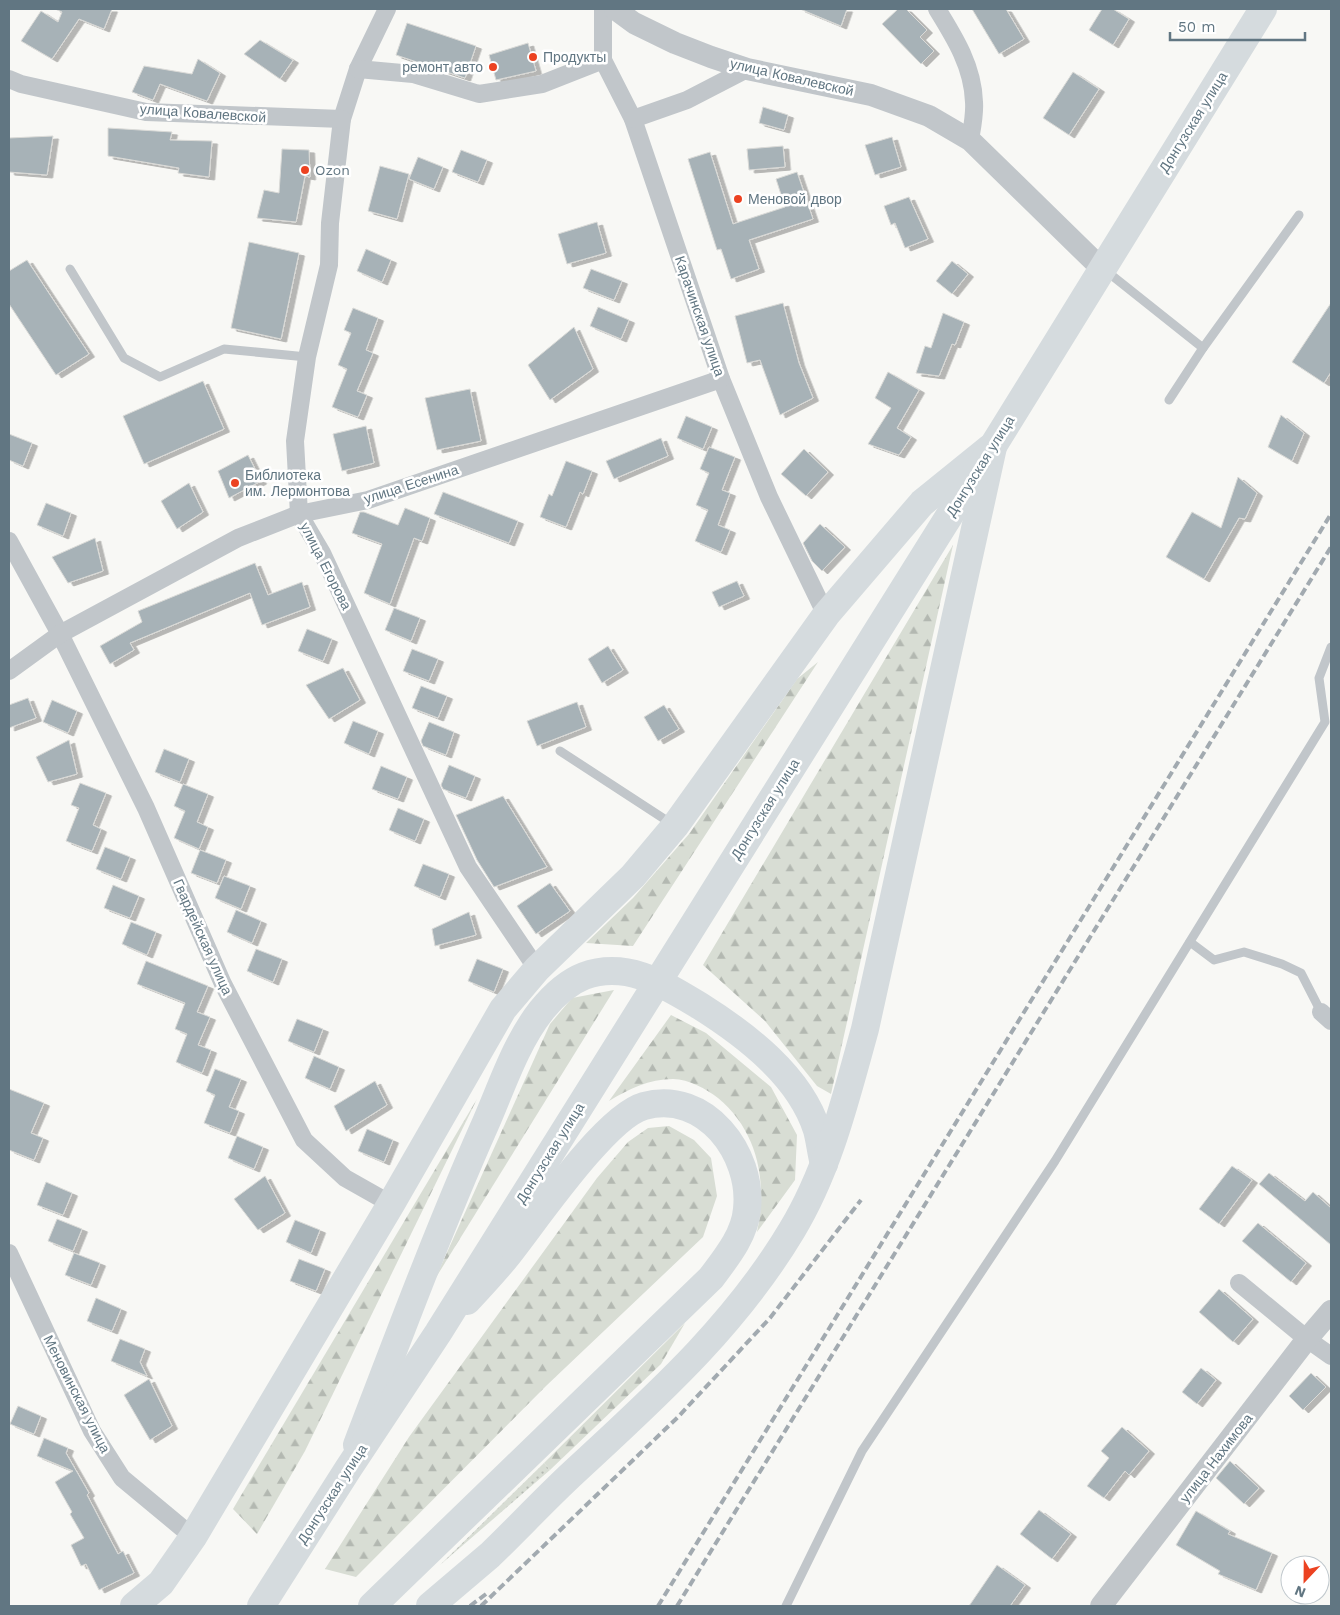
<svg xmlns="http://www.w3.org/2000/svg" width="1340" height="1615" viewBox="0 0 1340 1615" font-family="'Work Sans',sans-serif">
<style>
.grass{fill:url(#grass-dots)}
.forest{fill:url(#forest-firs)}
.building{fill:#a7b2b7;stroke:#dadad7;filter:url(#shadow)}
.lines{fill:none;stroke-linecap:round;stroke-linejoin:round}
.service{stroke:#c1c6ca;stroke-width:9}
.minor{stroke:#c1c6ca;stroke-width:18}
.tertiary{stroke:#c1c6ca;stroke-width:22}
.primary{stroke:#d5dbde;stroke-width:28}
.trunk{stroke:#d5dbde;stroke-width:28}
.rail{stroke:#a2aab0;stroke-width:4;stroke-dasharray:8 4;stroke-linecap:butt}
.poi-dot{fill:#ec4221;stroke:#fff;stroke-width:2}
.labels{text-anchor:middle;stroke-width:5;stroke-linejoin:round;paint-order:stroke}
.poi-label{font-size:14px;fill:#617682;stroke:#fff;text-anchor:start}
.street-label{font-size:14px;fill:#617682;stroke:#fff}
</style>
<defs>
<pattern id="grass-dots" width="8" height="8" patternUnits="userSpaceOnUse" patternTransform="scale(1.25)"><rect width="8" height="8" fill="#d8ddd4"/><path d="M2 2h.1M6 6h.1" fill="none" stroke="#b3b8b1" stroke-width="1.8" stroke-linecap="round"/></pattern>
<pattern id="forest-firs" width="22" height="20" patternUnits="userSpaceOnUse" patternTransform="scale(1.25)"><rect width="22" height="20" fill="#d8ddd4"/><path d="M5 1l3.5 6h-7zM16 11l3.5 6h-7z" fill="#b3b8b1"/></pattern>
<filter id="shadow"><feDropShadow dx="5.5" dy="3" stdDeviation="0" flood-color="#0004"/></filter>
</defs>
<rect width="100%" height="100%" fill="#f8f8f5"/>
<path class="grass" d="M544,1463L550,1470L440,1565Z"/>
<g class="forest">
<path d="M953,545L831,1094L817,1086L765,1021L703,965Z"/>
<path d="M818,662L633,946L586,943L633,898L689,834L797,679Z"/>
<path d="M614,990L435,1279L550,1024L572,998Z"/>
<path d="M671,1015L706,1033L771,1087L797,1135L795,1180L757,1232C768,1183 758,1131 718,1098C706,1089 689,1079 673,1079C649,1079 629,1089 609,1101Z"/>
<path d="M477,1099L305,1451L257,1534L233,1509Z"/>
<path d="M669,1126L694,1140L711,1158L717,1196L703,1237L546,1386L356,1577L325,1569L409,1437L597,1178L628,1142L648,1128Z"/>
<path d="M685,1323L661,1364L550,1470L544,1463Z"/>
</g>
<g class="building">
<path d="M55,9H112L104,29L79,19L52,59L21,41L41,11L58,22L62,12Z"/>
<path d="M800,9H847L841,26Z"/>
<path d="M898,9H906L927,30L920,37L934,51L921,64L882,24Z"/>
<path d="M972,9H1006L1024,39L999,54Z"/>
<path d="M1102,9H1113L1129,19L1113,45L1089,30Z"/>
<path d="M407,23L476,46L465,78L396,55Z"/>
<path d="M260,40L293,60L280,79L244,54Z"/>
<path d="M528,43L536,71L496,80L489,55Z"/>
<path d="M198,59L220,73L207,101L160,84L153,100L132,92L144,66L192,74Z"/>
<path d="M1073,72L1099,89L1069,135L1043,118Z"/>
<path d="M763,107L788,115L784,130L759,123Z"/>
<path d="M108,128L172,132L170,140L212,141L209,177L178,173L179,168L108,156Z"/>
<path d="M53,136L47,175L9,172V138Z"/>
<path d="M892,137L901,167L875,175L865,145Z"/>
<path d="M783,146L785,167L749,170L747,149Z"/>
<path d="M282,149L309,150L310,177L305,176L296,222L257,218L264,190L279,193Z"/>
<path d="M461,150L487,160L478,182L452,172Z"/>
<path d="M710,152L733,224L785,207L776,179L797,172L813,219L749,240L759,269L731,279L721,249L717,250L688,159Z"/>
<path d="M418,157L443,167L434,189L409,179Z"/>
<path d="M380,166L409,174L397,219L368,211Z"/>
<path d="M909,197L928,239L905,248L895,223L891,225L884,206Z"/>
<path d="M597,222L606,253L567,264L558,234Z"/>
<path d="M249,242L299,253L281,339L231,328Z"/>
<path d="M366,249L391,260L382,282L357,271Z"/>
<path d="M27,260L89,354L56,375L9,304V271Z"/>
<path d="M952,261L968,274L952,294L936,281Z"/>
<path d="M591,269L622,281L614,300L583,288Z"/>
<path d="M783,303L799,363L813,398L780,415L760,360L747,363L735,316Z"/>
<path d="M1331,303V372L1324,383L1292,362Z"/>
<path d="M598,307L629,320L621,339L590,326Z"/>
<path d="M353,308L378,318L366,350L373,353L357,391L367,395L358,417L332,407L347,369L338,365L351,333L344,330Z"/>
<path d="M943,313L964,322L955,345L952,344L939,376L916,373L925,346L931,348Z"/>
<path d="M574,327L593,369L550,400L528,365Z"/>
<path d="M888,372L919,390L897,428L911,437L899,455L868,444L891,408L875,398Z"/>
<path d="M203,381L224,429L144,464L123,416Z"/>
<path d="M470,389L481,441L437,450L425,398Z"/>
<path d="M1281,415L1304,433L1292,461L1268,447Z"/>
<path d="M686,416L712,427L703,449L677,438Z"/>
<path d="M366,426L374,463L342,471L333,434Z"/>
<path d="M9,434L32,443L23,466L9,460Z"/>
<path d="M661,438L668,456L614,479L606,461Z"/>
<path d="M709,447L735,457L722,490L730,493L718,525L730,530L721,552L695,541L708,510L696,505L709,473L700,469Z"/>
<path d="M804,449L828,472L806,496L781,474Z"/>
<path d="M248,455L261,481L229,498L218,471Z"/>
<path d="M566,461L592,471L583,494L580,492L566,527L540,517L549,494L552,496Z"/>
<path d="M1238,477L1257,493L1245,519L1239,518L1204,579L1166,557L1192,512L1221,528Z"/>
<path d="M189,483L203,512L177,529L161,501Z"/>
<path d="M443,492L518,521L509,543L434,514Z"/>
<path d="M46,503L71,513L63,536L37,525Z"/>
<path d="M405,508L430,518L422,541L414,538L390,604L364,593L382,544L352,533L360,512H364L398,525Z"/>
<path d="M820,524L845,547L822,571L812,561L803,543Z"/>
<path d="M95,538L103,571L68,583L52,557Z"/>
<path d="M255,563L268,595L302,582L310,607L262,625L250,593L130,643L134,650L110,664L100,646L142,622L138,611Z"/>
<path d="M737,581L744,596L719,607L712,592Z"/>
<path d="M394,608L420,618L411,641L385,630Z"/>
<path d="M307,629L332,639L323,661L298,651Z"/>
<path d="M608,646L623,670L602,683L588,659Z"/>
<path d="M412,649L438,659L429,681L403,671Z"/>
<path d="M343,668L360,700L329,719L306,685Z"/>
<path d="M421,686L447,696L438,718L412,708Z"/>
<path d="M28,698L36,718L9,728V705Z"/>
<path d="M52,700L77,711L68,733L43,722Z"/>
<path d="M577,702L586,727L537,746L527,721Z"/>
<path d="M664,705L679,729L658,741L644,717Z"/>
<path d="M353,721L378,731L369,754L344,743Z"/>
<path d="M429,722L454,732L446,755L423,746L421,741Z"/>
<path d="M69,740L77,774L48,782L36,757Z"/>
<path d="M164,749L189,759L180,782L155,772Z"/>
<path d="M449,765L475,776L466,798L443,789L441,785Z"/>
<path d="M381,766L407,777L398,799L372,789Z"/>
<path d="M80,783L106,793L93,825L101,829L92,851L66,841L79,808L71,805Z"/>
<path d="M183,784L208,794L197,822L208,827L199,849L174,838L185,811L174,806Z"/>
<path d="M503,796L547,867L494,887L477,860L456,815Z"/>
<path d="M398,808L424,819L415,841L389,830Z"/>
<path d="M105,847L130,857L121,879L96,869Z"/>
<path d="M200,850L226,860L217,883L191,873Z"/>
<path d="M423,864L449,874L440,897L414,886Z"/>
<path d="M224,876L250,886L241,909L215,898Z"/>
<path d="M550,883L570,911L536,934L517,906Z"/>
<path d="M113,885L139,896L130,918L104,908Z"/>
<path d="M236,910L261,921L252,943L227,932Z"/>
<path d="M469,912L476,935L435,946L432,929Z"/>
<path d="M131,922L156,932L147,955L122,944Z"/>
<path d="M256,949L282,959L273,982L247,971Z"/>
<path d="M477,959L503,969L494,992L468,981Z"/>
<path d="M146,961L208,986L197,1012L210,1017L198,1045L211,1050L202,1073L176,1062L187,1034L175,1029L185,1003L137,984Z"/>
<path d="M297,1019L323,1029L314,1052L288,1041Z"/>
<path d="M314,1056L339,1067L330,1089L305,1078Z"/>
<path d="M215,1069L241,1079L229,1107L239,1111L230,1133L204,1123L215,1095L206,1091Z"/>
<path d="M375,1081L387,1105L346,1131L334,1106Z"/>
<path d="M9,1089L44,1103L31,1133L43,1138L34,1160L9,1150Z"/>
<path d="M367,1129L393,1140L384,1162L358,1151Z"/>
<path d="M237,1136L263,1147L254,1169L228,1158Z"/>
<path d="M1232,1166L1252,1180L1219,1224L1199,1209Z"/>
<path d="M1269,1173L1305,1201L1313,1192L1331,1208V1245L1259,1184Z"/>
<path d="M265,1176L285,1213L258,1230L234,1199Z"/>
<path d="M46,1182L72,1193L63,1215L37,1205Z"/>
<path d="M57,1219L82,1229L73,1251L48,1241Z"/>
<path d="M295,1220L320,1230L311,1253L286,1242Z"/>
<path d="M1258,1223L1306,1263L1291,1282L1242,1241Z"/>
<path d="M74,1253L100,1263L91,1285L65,1275Z"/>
<path d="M299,1259L325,1269L316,1291L290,1281Z"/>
<path d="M1219,1289L1253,1319L1233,1342L1199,1312Z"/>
<path d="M96,1298L121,1309L112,1331L87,1321Z"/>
<path d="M120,1339L145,1349L140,1362L147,1376L111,1361Z"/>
<path d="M1201,1368L1216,1380L1197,1404L1182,1392Z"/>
<path d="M1311,1373L1326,1387L1303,1410L1289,1396Z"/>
<path d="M149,1379L172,1426L150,1440L124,1395Z"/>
<path d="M18,1406L41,1416L34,1434L10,1424Z"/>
<path d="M1122,1427L1149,1451L1129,1475L1125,1471L1104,1498L1087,1486L1109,1458L1101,1451Z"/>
<path d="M44,1438L68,1448L66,1453L89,1493L87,1495L118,1554L123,1551L134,1573L99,1590L86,1564L81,1566L71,1545L84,1538L70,1514L72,1512L55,1482L73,1471L37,1456Z"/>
<path d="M1230,1461L1259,1488L1244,1504L1216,1478Z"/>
<path d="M1039,1510L1071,1534L1052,1559L1020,1534Z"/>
<path d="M1196,1511L1230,1531L1228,1534L1272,1553L1256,1590L1218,1574L1220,1571L1176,1545Z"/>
<path d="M997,1565L1025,1585L1010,1606H969Z"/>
</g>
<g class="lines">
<g class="service">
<path d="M70,269L124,358L160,377L224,349L307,357"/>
<path d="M1105,270L1203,348"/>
<path d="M1169,400L1203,348L1299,215"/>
<path d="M560,751L672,824"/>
<path d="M1190,942L1214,960L1244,952L1282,964L1301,973L1321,1012"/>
<path d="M786,1606L862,1451L1055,1161L1325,722L1319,678L1331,647"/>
</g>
<g class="minor">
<path d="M387,9L358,69L342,119L330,223L329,265L307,357L295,441L299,514L322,553L468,867L537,969"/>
<path d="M603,9V60L633,119L721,379L769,497L826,615"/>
<path d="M937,9C955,38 973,67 974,102C975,114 972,128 970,140"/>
<path d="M358,69L413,74L479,94L542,84L603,60"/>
<path d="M9,79L21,84L146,112L342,119"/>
<path d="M633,119L687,100L747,69"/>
<path d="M9,541L60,634L146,808L223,984L304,1140L345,1178L391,1204"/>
<path d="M9,671L60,634L238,538L299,514L368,500L721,379"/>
<path d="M1321,1012L1331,1021"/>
<path d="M9,1253L92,1431L122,1478L193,1537"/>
<path d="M1239,1283L1307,1339L1331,1356"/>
</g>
<g class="tertiary">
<path d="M615,9L634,23L675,43L711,57L747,69L871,95L929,116L970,140L1102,269"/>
<path d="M1101,1606L1307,1339L1331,1311"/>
</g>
<g class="primary">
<path d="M357,1445C398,1338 438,1231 484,1127C501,1089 515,1044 541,1011C553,996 566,983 584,976C627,960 665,985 700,1006C746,1035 800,1076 817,1130C820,1141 821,1153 824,1164"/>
<path d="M134,1606L161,1583L193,1537L391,1204L503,1009L537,969L633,876L675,826L826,615L922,503L990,448"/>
<path d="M372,1606L711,1278C726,1258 745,1235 747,1209C753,1154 705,1089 644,1106C605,1117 535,1221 507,1256C495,1271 481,1286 467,1301"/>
<path d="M430,1606C450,1589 470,1572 490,1555C518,1528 545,1499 573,1473C655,1397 734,1327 792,1230C829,1169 846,1097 865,1029L993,447"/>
</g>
<path class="trunk" d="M261,1606L348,1469L438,1333L993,446L1263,9"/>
<g class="rail">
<path d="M470,1606L486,1594"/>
<path d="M481,1606L678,1417L770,1318L861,1200"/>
<path d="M658,1606L1331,514"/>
<path d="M677,1606L1331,547"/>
</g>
</g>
<g class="poi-dot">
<circle cx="533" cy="57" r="5"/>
<circle cx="493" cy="67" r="5"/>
<circle cx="305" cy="170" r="5"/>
<circle cx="738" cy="199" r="5"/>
<circle cx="235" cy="483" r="5"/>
</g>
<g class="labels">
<g class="poi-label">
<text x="543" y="62">Продукты</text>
<text x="483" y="72" text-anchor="end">ремонт авто</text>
<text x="315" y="175">Ozon</text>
<text x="748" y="204">Меновой двор</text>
<text x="245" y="480">Библиотека<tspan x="245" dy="16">им. Лермонтова</tspan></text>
</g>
<g class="street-label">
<text transform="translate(792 77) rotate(13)" y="5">улица Ковалевской</text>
<text transform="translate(203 113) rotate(4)" y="5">улица Ковалевской</text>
<text transform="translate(1193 122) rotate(-58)" y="5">Донгузская улица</text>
<text transform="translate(700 316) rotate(71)" y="5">Карачинская улица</text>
<text transform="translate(980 466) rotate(-58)" y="5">Донгузская улица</text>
<text transform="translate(411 484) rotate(-18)" y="5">улица Есенина</text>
<text transform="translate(326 566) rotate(63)" y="5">улица Егорова</text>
<text transform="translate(765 809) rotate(-58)" y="5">Донгузская улица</text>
<text transform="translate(203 937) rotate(66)" y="5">Гвардейская улица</text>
<text transform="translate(550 1153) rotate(-58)" y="5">Донгузская улица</text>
<text transform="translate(77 1394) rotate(63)" y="5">Меновинская улица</text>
<text transform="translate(1216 1458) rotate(-52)" y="5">улица Нахимова</text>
<text transform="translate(332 1494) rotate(-57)" y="5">Донгузская улица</text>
</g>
</g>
<rect width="1340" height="1615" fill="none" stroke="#617682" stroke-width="20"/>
<g transform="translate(1305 1580) rotate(202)"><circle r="24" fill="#ffffff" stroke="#c0c8cd"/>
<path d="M0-4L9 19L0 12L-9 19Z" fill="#ec4221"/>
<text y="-8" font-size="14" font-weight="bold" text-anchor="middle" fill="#617682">N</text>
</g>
<path d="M1170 32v8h135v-8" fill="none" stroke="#617682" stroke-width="2.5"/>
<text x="1178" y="32" font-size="15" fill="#617682" stroke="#ffffff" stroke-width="4" paint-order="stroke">50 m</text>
</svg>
